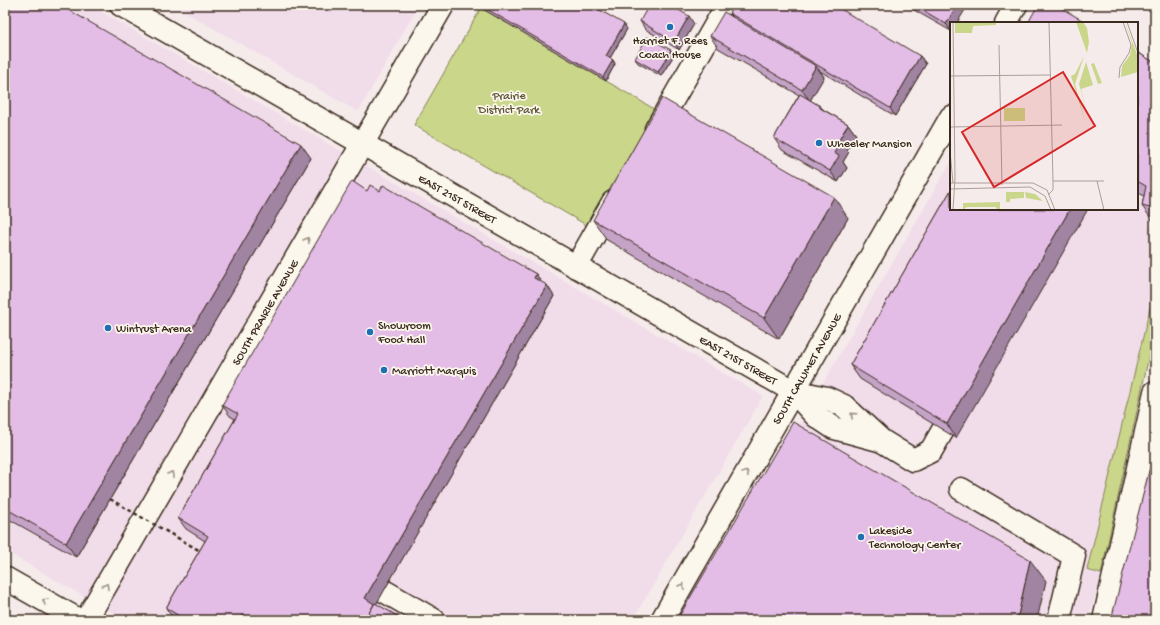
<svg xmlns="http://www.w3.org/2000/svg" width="1160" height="625" viewBox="0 0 1160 625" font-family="'Gochi Hand',sans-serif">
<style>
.built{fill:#f1ddea}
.green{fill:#cad78a;stroke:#828054}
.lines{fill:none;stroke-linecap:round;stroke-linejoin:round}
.minor-casing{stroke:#3b2a1e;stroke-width:25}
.major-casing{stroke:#3b2a1e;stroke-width:25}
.minor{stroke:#fbf7ec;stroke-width:22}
.major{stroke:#fbf7ec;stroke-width:22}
.path-bridge{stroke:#3b2a1e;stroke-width:2.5;stroke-dasharray:4 3;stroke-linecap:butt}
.wall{fill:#c4a3c7;stroke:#3b2a1e}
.shaded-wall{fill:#a084a2;stroke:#3b2a1e}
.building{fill:#e4bde7;stroke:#3b2a1e}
.oneway{stroke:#9b9085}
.poi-dot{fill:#1f6fb2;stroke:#fbf7ec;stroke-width:1.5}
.labels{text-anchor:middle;stroke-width:3.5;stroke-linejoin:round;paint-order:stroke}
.poi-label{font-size:12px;fill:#3b2a1e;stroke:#fbf7ec;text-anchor:start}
.park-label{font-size:12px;fill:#5f5539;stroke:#fbf7ec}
.street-label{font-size:12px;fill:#3b2a1e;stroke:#fbf7ec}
.inset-road{fill:none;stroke:#ab9e99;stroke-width:1}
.view{fill:#d62828;fill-opacity:0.15;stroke:#d62828;stroke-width:2}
.inset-edge{fill:none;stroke:#3b2a1e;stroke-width:2}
</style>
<rect width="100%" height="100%" fill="#f6ebeb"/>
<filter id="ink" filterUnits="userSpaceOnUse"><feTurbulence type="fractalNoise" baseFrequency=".025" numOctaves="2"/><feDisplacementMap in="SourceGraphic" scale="8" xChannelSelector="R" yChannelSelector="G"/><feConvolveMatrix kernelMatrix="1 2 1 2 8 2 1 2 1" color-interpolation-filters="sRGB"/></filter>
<g filter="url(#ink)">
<g class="built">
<path d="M5,5H90L763,396L633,620H125L5,551Z"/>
<path d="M173,5H419L358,112Z"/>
<path d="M951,161V209H1137V196L1153,206L1148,226L1155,228V287L1087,570L1101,574L1089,620H686Z"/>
</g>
<g class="green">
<path d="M481,8L656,110L588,226L414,125Z"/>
<path d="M1155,287V329L1101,574L1087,570Z"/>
</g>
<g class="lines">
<g class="minor-casing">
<g id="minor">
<path id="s1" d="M121,5L793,391L816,416L834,428L882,441"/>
<path d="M1006,23L1016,5"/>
<path d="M656,129L727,5"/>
<path d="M576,267L613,202"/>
<path d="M793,391L827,398L844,406L882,441L913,460L931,451L943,430"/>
<path d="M961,489L1074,556L1059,620"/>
<path d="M384,591L434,620"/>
<path id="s2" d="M86,620L443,5"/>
<path id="s3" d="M662,620L951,117"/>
<path d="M1104,620L1155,392"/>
</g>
</g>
<g class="major-casing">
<path id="major" d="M5,578L79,620"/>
</g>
<use href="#minor" class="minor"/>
<use href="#major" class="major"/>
<path class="path-bridge" d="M110,499L202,552"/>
</g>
<g class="wall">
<path d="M5,5L311,158L76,557L5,517Z"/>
<path d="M479,5H480L627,29L610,58L613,60L615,64L606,81L481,8Z"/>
<path d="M905,5H968L951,23V31Z"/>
<path d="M729,13L920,56L926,64L895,116L820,71L824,77L810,100L820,106L824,110L848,124L856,135L847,150L849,152L843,162L847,168L838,182L782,150L774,138L799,95L718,48L710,36L733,17Z"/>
<path d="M640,21L694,24L679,50L645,29Z"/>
<path d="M671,50L674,55L661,76L638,63L635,59Z"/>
<path d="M1137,52L1155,63V224L1142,206L1144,196L1137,192Z"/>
<path d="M951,190L956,438L860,379L850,365Z"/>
<path d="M380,191L536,274L540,281L554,296L376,604L404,620H174L166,608L205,541L186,529L178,518L235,419L230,416L222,405Z"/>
<path d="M848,218L779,339L607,240L593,220Z"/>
</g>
<g class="shaded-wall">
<path d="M958,5H968L957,23H951V31L946,24Z"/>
<path d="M689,16L694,24L679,50L674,42Z"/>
<path d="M624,24L627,29L609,60L606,56Z"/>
<path d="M671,50L674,55L661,76L658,72Z"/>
<path d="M920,56L926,64L895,116L890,108Z"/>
<path d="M613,60L615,64L606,81L603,77Z"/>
<path d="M816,66L824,77L810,101L802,90Z"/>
<path d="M848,124L856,135L847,150L849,152L843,162L847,168L838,182L830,171L834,153L839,140Z"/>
<path d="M301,144L311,158L76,557L66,543Z"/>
<path d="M834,197L848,218L779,339L764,318Z"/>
<path d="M1070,209H1088L956,438L947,424Z"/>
<path d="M536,274L544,286L534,278Z"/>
<path d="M547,285L554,296L373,610L365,598Z"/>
<path d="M1030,560L1046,581L1037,620H1017Z"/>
<path d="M242,615L246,620H239Z"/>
</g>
<g class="building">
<path d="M5,5H60L301,144L66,543L5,508Z"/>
<path d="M480,5H591L624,24L606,56L613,60L603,77Z"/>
<path d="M649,5H670L689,16L674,42L640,21Z"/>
<path d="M734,5H834L920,56L890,108L729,13Z"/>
<path d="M914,5H958L946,24Z"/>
<path d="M1038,5H1056L1087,23H1028Z"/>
<path d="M724,12L816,66L802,90L710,36Z"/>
<path d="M647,37L671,50L658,72L635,59Z"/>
<path d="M1137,52L1155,63V206L1154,209L1142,206L1146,186L1137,181Z"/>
<path d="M800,94L820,106V108L848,124L839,140L841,141L834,153L839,156L830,171L774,138Z"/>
<path d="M662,98L834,197L764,318L593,220Z"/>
<path d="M352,181L367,191L370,185L380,191L383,185L536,274L534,278L547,285L365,598L374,604L365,620H251L242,615L239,620H186L166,608L208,536L178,518L238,414L222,405Z"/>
<path d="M951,190V209H1070L947,424L850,365Z"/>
<path d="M793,422L1030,560L1017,620H677Z"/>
<path d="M1155,448V620H1111Z"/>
<path d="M375,603L404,620H365Z"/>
</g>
<defs><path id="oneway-chevron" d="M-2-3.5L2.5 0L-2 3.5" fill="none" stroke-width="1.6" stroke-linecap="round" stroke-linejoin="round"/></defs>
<g class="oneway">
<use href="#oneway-chevron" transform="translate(307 240) rotate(-60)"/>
<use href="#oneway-chevron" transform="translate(853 415) rotate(-138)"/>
<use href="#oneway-chevron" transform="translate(746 473) rotate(-60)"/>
<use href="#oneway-chevron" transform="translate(171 474) rotate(-60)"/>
<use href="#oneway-chevron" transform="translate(106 586) rotate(-60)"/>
<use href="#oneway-chevron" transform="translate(682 586) rotate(-60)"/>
<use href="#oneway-chevron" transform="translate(45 601) rotate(-150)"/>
</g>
</g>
<g class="poi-dot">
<circle cx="670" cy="27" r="4"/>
<circle cx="819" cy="143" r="4"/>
<circle cx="108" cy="328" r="4"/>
<circle cx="370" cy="332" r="4"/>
<circle cx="384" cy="370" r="4"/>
<circle cx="861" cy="537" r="4"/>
</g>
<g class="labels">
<g class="poi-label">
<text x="670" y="44" text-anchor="middle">Harriet F. Rees<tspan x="670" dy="14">Coach House</tspan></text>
<text x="827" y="147">Wheeler Mansion</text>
<text x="378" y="329">Showroom<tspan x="378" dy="14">Food Hall</tspan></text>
<text x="116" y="332">Wintrust Arena</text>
<text x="392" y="374">Marriott Marquis</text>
<text x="869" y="534">Lakeside<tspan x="869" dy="14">Technology Center</tspan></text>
</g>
<g class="park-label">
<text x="509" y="99">Prairie<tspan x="509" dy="14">District Park</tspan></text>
</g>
<g class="street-label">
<text dy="4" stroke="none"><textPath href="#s1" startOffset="388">EAST 21ST STREET</textPath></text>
<text dy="4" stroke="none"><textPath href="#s2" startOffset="356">SOUTH PRAIRIE AVENUE</textPath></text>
<text dy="4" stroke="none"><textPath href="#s1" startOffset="712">EAST 21ST STREET</textPath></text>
<text dy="4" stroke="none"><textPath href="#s3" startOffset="290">SOUTH CALUMET AVENUE</textPath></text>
</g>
</g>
<g transform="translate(950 22)">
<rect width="188" height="188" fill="#f6ebeb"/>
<path d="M5,0H46V3L23,4L22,11H5ZM126,0H133L137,6L139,20L137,31ZM175,0L187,32L188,50L171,55L172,44L180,33L182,21ZM134,34L125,62L136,103L121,54L125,52ZM136,40L143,63L131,67L138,93L129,62ZM144,41L152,61L148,62L141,42ZM54,86H75V99H54ZM56,170H74V176L60,177V180H56ZM75,170L85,172L93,179L76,176ZM50,180V188H47L46,185H17L13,188V181Z" fill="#cad78a"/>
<path class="inset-road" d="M3,0L5,156L3,188M177,0L188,31M49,23L52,163M0,54L100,53M169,56L170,45L179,31L181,23L173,0M0,105L112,103M0,129L3,161M103,159H154M147,159L154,188M0,161H83L97,168L105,188M0,167L80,165L95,174L101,188M98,173L103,168V159L99,0"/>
<path class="view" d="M113,50L145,104L44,165L12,110Z"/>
<rect width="188" height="188" class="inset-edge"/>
</g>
<rect width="1160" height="625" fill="none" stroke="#fbf7ec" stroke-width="20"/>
<rect x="10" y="10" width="1140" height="605" fill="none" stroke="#3b2a1e" stroke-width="1.5" filter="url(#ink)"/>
</svg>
